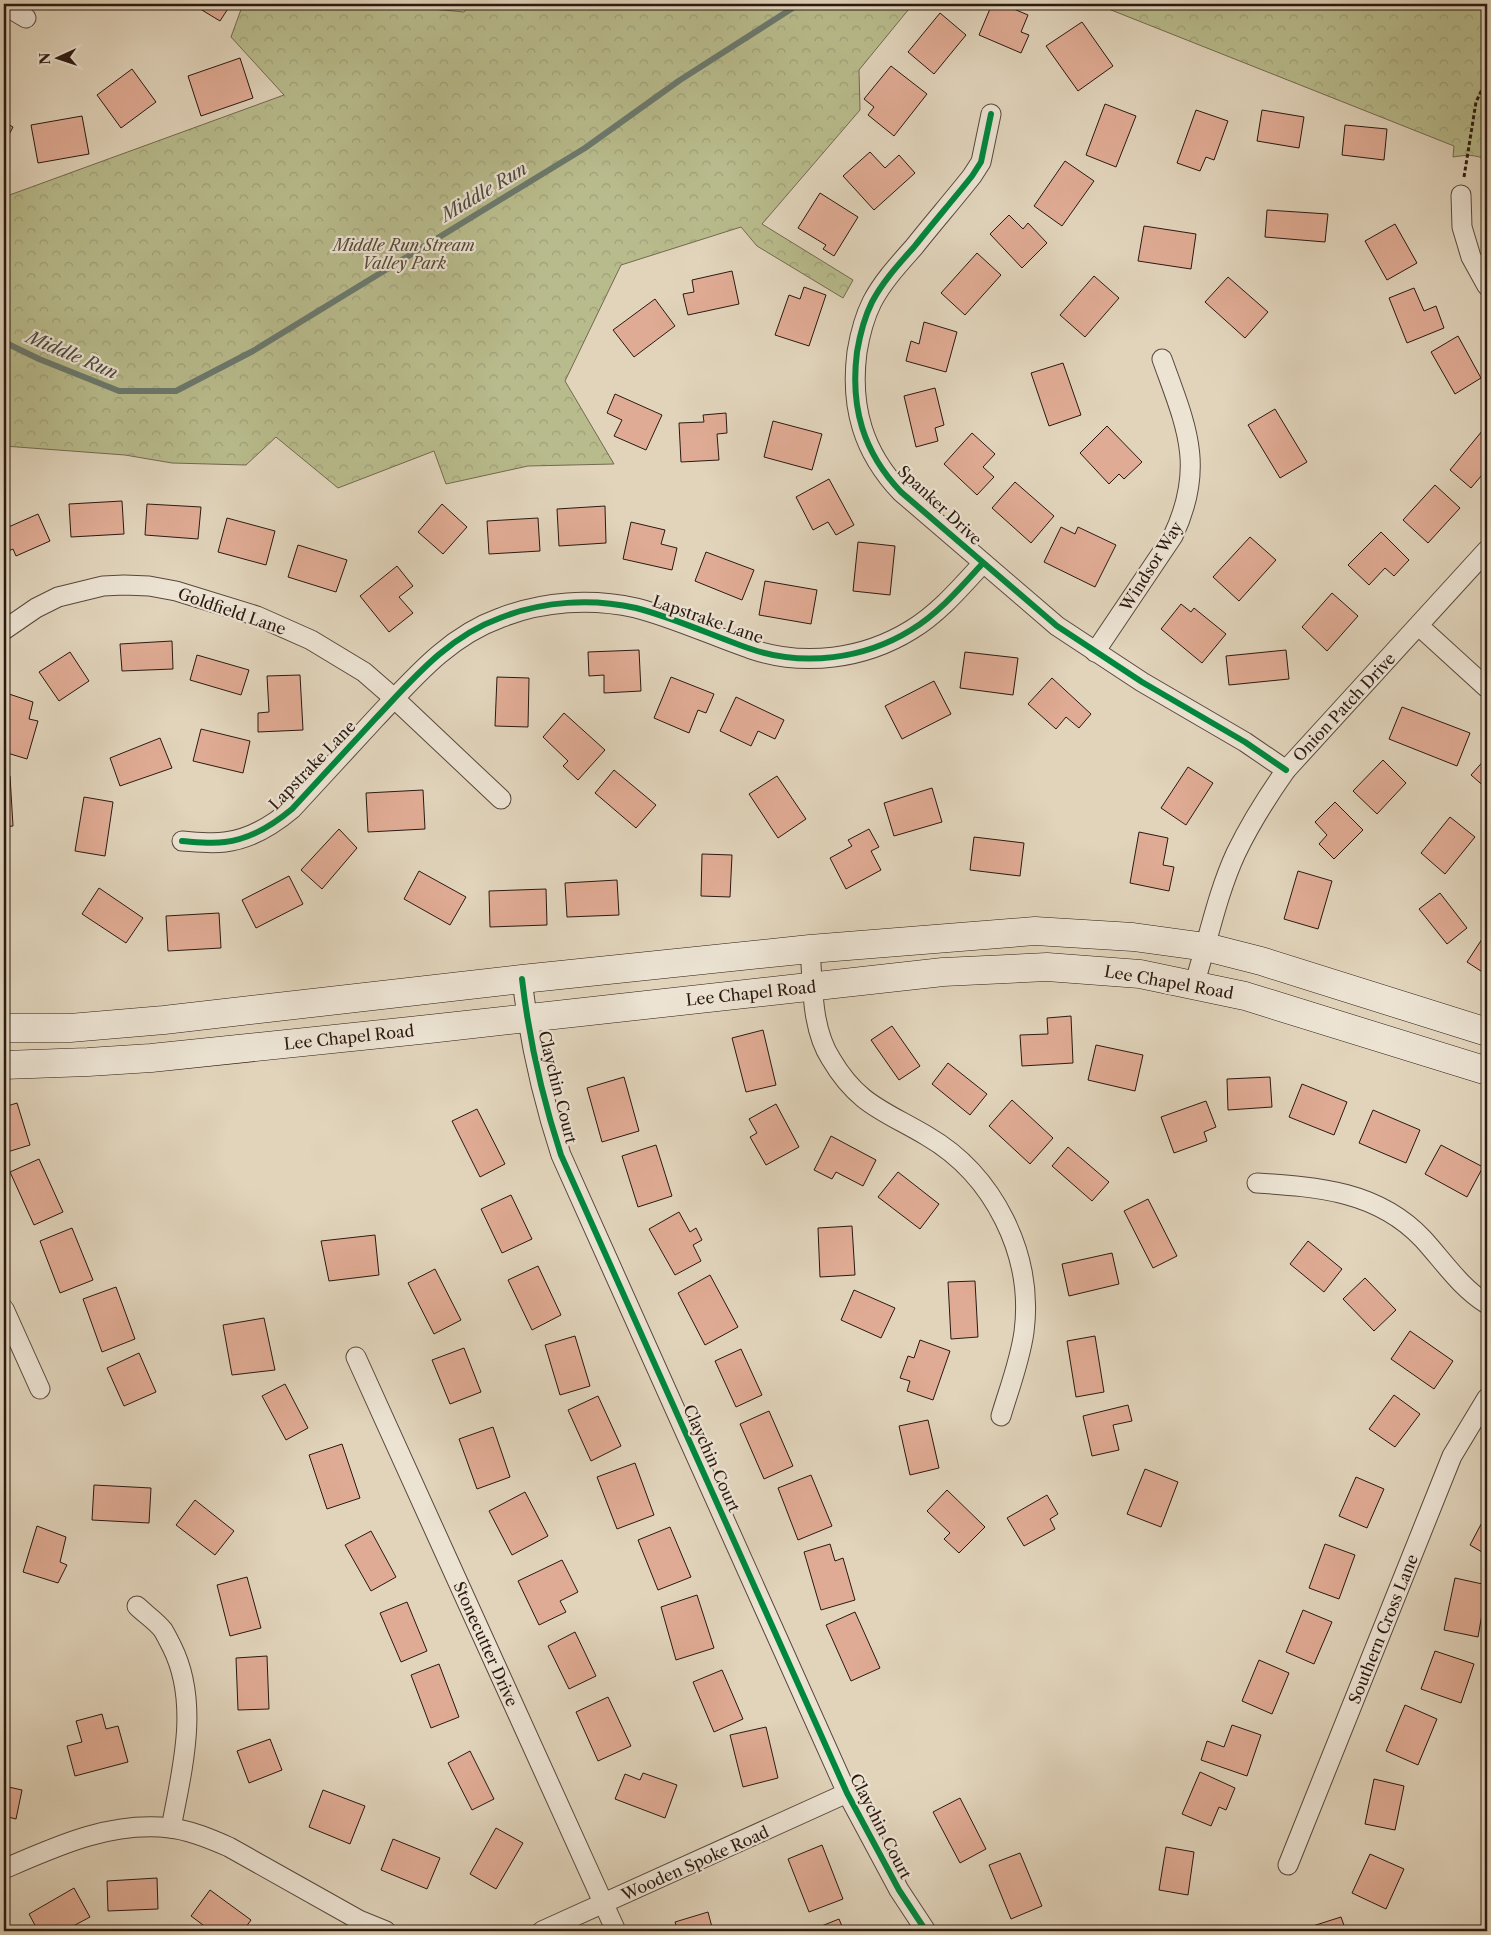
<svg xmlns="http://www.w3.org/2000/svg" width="1491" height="1935" viewBox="0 0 1491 1935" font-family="'Libre Caslon Text',serif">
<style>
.park{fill:url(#park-crowns);stroke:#726a4e}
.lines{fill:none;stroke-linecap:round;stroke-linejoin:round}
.stream{stroke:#6b796d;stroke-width:6}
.building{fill:#e0ab94;stroke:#2b1911}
.street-casing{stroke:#58483c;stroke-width:21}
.secondary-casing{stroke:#2b1911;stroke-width:29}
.path{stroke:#2b1911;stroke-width:3;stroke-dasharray:4 2.5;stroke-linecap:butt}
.street{stroke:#ece3d3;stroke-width:19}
.secondary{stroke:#ece3d3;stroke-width:28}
.cycleway-casing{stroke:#ece3d3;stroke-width:9}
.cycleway{stroke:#00873e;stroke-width:6}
.labels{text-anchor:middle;stroke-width:4.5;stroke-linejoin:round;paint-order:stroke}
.park-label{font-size:16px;font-style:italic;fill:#554a36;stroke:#ece3d3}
.street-label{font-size:16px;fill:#2b1911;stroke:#ece3d3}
.water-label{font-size:18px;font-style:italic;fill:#4b493f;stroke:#ece3d3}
</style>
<defs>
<pattern id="park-crowns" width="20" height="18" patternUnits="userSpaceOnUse" patternTransform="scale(1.25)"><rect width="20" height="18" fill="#b8bb8c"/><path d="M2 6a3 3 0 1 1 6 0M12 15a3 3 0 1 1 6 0" fill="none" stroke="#9ea078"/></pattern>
</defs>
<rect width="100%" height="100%" fill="#e1d4bb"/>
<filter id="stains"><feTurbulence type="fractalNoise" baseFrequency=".004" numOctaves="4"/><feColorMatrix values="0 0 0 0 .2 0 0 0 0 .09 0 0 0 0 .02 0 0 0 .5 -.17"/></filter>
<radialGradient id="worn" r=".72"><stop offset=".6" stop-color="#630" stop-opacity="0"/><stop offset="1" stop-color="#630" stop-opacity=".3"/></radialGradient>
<g class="park">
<path d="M243,4H380L464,12L471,4H913L859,70L860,110L762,224L853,280L843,298L757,246L741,227L621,265L565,381L614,464L528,466L446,484L434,451L338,488L276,437L246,465L172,463L125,455L4,446V197L284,95L231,37Z"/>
<path d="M1096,4H1487V160C1475,154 1466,155 1453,157L1454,146Z"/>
</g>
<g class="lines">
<path class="stream" d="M4,342L39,359L119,391H176L253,351L585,148L680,80L799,4"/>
</g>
<g class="building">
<path d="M192,4H231L220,21Z"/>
<path d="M992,4H1002L1028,15L1021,32L1029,35L1021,53L979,35Z"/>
<path d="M940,13L966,35L934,74L908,52Z"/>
<path d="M1082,22L1113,66L1078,91L1046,46Z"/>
<path d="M240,58L253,98L201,116L188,76Z"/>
<path d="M891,66L927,94L894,136L868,115L874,107L864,99Z"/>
<path d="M132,69L156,102L121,128L97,95Z"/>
<path d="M1105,104L1136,116L1116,167L1086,155Z"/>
<path d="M1196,110L1228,121L1214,160L1206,157L1200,171L1177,163Z"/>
<path d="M1262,110L1304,117L1299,148L1257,141Z"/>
<path d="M82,116L89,154L38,163L31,125Z"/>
<path d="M4,122L13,127L4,144Z"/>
<path d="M1345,125L1387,129L1384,160L1342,155Z"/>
<path d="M870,152L885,168L899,155L915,173L874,210L843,176Z"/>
<path d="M1065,161L1094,181L1062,226L1034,206Z"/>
<path d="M820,193L858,217L834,256L823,249L826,245L798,228Z"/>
<path d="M1267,210L1328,214L1325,242L1265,237Z"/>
<path d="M1009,215L1023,229L1028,223L1047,243L1022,268L990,234Z"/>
<path d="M1395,224L1417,263L1387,280L1365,241Z"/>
<path d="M1144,226L1196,234L1191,269L1138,261Z"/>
<path d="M977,253L1001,275L965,315L941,293Z"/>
<path d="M732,271L739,304L688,315L683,294L694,292L692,280Z"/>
<path d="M1094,276L1119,298L1085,337L1060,315Z"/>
<path d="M1228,277L1268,312L1245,338L1205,302Z"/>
<path d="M804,287L826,295L809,346L775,335L789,295L800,299Z"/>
<path d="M1414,288L1424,311L1436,306L1444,328L1407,343L1389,298Z"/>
<path d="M655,299L675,326L634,357L613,330Z"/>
<path d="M924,322L957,332L946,372L906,361L911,341L919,344Z"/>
<path d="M1458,336L1481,378L1455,394L1431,352Z"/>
<path d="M1063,363L1081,415L1049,426L1031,373Z"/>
<path d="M935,388L944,425L935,428L938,441L916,447L904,396Z"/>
<path d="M615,394L662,415L646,450L614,436L622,420L607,413Z"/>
<path d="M1275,409L1307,462L1280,478L1248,425Z"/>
<path d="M726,413L727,433L717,434L719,460L681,462L679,423L704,422L703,415Z"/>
<path d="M773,421L822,434L812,470L764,457Z"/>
<path d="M1487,425V469L1471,488L1450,470Z"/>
<path d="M1107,426L1142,462L1124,479L1119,474L1109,484L1080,453Z"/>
<path d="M972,433L995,454L983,467L994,477L977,495L944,464Z"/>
<path d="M829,479L854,525L836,535L828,522L813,530L796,497Z"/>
<path d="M1015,482L1054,516L1031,543L992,508Z"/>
<path d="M1435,485L1460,508L1428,543L1403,520Z"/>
<path d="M122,501L124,534L71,537L69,504Z"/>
<path d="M147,504L201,507L198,539L145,535Z"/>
<path d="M442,504L467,527L443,554L418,532Z"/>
<path d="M605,506L606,543L559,546L557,509Z"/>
<path d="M38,514L50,541L16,556L13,549L4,553V529Z"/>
<path d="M227,518L275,531L266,565L218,552Z"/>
<path d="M538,518L540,551L489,554L487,521Z"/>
<path d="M631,522L665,530L661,544L677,548L672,570L623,559Z"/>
<path d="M1061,527L1075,534L1078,527L1116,545L1095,587L1044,562Z"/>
<path d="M1381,532L1409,560L1394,576L1385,568L1369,585L1348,565Z"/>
<path d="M1250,537L1276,560L1239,601L1213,577Z"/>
<path d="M858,542L895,546L890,595L853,591Z"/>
<path d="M298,545L347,560L336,592L288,577Z"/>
<path d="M706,552L754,570L742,600L695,581Z"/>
<path d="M397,566L413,586L399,597L413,613L389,632L360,596Z"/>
<path d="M765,581L817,590L811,624L759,615Z"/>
<path d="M1332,593L1358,616L1327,651L1302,627Z"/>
<path d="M1181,604L1191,612L1194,608L1226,634L1202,663L1161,629Z"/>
<path d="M172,641L173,669L122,671L120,644Z"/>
<path d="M639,650L641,691L604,693V675L589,676L588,652Z"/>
<path d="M1286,650L1289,679L1229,685L1226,656Z"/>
<path d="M70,652L89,681L59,701L39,672Z"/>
<path d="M965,652L1018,658L1013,695L960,688Z"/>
<path d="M197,655L249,670L241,695L190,680Z"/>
<path d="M300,675L303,730L258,732V713L269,712L267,676Z"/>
<path d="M497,677L529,678L528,727L495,726Z"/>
<path d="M671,677L714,694L706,713L698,710L689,733L654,718Z"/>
<path d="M1052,678L1091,714L1079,728L1066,717L1056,729L1028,704Z"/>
<path d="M934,681L951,714L902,739L885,706Z"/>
<path d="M9,694L33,702L29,719L38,721L27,759L4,752V713Z"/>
<path d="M736,697L784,720L775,739L758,731L751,746L720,731Z"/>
<path d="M1402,707L1470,733L1457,766L1389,739Z"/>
<path d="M564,713L605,750L578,780L563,766L568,761L543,737Z"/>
<path d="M201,729L250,741L243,773L193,761Z"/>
<path d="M160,738L172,768L120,786L110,758Z"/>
<path d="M1487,757V789L1471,775Z"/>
<path d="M1383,760L1406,783L1377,814L1353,791Z"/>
<path d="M1188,767L1213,783L1186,825L1161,808Z"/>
<path d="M614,770L656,805L636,828L595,793Z"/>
<path d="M4,776H10L13,826L4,827Z"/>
<path d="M777,776L806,819L778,838L749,794Z"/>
<path d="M932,788L942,822L894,836L884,803Z"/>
<path d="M423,790L425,829L368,832L366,793Z"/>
<path d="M84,797L113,802L105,856L75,851Z"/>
<path d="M1335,802L1363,830L1334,859L1319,844L1327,835L1315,822Z"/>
<path d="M1450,817L1475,837L1445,874L1421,853Z"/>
<path d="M339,829L357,848L322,889L301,870Z"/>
<path d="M869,829L879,847L871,851L881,870L846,889L830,858L852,846L848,840Z"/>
<path d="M1139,832L1168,838L1163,865L1174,867L1169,891L1130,883Z"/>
<path d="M974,837L1024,843L1020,876L970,870Z"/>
<path d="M4,846L7,888H4Z"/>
<path d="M702,854L732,855L730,897L701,896Z"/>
<path d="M419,871L466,897L450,925L404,899Z"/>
<path d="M1298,871L1332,881L1318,929L1284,919Z"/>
<path d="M289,876L303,904L256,928L242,900Z"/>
<path d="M617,880L619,915L567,917L565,883Z"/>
<path d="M99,888L143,918L126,943L82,914Z"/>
<path d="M546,889L547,925L490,927L489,891Z"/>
<path d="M1440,893L1467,928L1447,944L1419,909Z"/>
<path d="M219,913L221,948L168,951L166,916Z"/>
<path d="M1484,936L1487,938V975L1467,962Z"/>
<path d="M1071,1016L1073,1063L1022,1066L1020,1035L1048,1034L1047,1018Z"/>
<path d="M892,1026L920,1066L899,1080L871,1040Z"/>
<path d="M763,1030L776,1085L746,1092L732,1038Z"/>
<path d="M1096,1045L1143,1055L1135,1091L1088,1080Z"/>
<path d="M948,1063L987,1094L970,1115L932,1084Z"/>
<path d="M624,1077L639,1131L602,1142L587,1088Z"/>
<path d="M1270,1077L1272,1107L1228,1110L1227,1079Z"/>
<path d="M1302,1084L1347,1102L1334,1135L1289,1117Z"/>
<path d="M1012,1100L1053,1138L1030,1164L989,1126Z"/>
<path d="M1206,1101L1216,1127L1204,1132L1207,1141L1174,1153L1161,1117Z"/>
<path d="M17,1103L30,1145L4,1153V1107Z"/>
<path d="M776,1104L799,1147L766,1165L750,1137L757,1133L749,1119Z"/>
<path d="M477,1109L505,1164L480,1177L452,1121Z"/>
<path d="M1373,1110L1420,1130L1406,1163L1359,1143Z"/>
<path d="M831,1136L876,1160L863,1186L836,1172L832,1179L814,1170Z"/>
<path d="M656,1145L672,1196L638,1207L622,1156Z"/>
<path d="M1441,1145L1483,1167L1467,1197L1425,1174Z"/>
<path d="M1068,1147L1109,1182L1092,1201L1052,1166Z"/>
<path d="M39,1159L63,1212L34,1225L10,1172Z"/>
<path d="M898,1172L939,1204L920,1229L878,1197Z"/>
<path d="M511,1195L532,1239L502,1253L481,1209Z"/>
<path d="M1148,1199L1177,1256L1153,1268L1124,1211Z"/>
<path d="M679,1212L690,1232L696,1228L702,1240L693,1245L701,1261L675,1275L649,1229Z"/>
<path d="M852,1226L855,1275L820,1277L818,1228Z"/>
<path d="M72,1228L93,1280L60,1293L40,1241Z"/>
<path d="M375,1235L379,1275L329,1281L321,1241Z"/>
<path d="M1308,1241L1342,1269L1324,1292L1290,1264Z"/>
<path d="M1112,1253L1119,1284L1069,1296L1062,1264Z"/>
<path d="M538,1266L561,1315L532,1330L508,1280Z"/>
<path d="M435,1269L461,1320L434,1334L408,1283Z"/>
<path d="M710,1275L738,1327L705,1345L678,1293Z"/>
<path d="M1365,1278L1396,1310L1374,1331L1343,1299Z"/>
<path d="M975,1281L978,1337L951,1339L948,1282Z"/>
<path d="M116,1287L135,1339L102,1352L83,1299Z"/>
<path d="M854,1290L895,1308L881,1338L841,1320Z"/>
<path d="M264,1318L275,1370L232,1375L223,1325Z"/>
<path d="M1410,1331L1453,1361L1434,1389L1391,1359Z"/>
<path d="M575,1336L590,1386L560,1395L545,1345Z"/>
<path d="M1095,1336L1104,1392L1076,1397L1067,1341Z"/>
<path d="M920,1340L950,1351L933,1400L907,1391L910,1381L900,1378L908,1356L914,1358Z"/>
<path d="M464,1348L481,1392L450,1404L432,1360Z"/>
<path d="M741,1349L762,1395L736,1407L715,1361Z"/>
<path d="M139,1353L156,1392L124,1406L107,1368Z"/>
<path d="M285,1384L308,1428L286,1440L262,1396Z"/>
<path d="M1394,1395L1420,1414L1395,1447L1369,1429Z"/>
<path d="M598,1396L621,1446L591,1461L568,1410Z"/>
<path d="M1128,1405L1132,1421L1113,1425L1119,1450L1092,1456L1083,1416Z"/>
<path d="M769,1411L793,1466L764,1479L740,1424Z"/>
<path d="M928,1420L939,1468L910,1475L899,1426Z"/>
<path d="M493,1427L510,1477L477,1489L459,1439Z"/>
<path d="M342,1444L360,1498L327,1509L309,1455Z"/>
<path d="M635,1463L654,1515L617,1529L597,1477Z"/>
<path d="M1145,1469L1178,1482L1161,1527L1127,1514Z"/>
<path d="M811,1475L832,1526L798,1540L778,1488Z"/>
<path d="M1356,1477L1384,1489L1367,1528L1339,1516Z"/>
<path d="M94,1485L151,1488L149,1523L92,1520Z"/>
<path d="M947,1490L985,1527L959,1553L944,1539L950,1533L927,1511Z"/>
<path d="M525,1492L548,1536L512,1555L489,1511Z"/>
<path d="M1047,1495L1058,1514L1050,1519L1055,1529L1024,1546L1007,1518Z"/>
<path d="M195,1500L234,1531L215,1555L176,1525Z"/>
<path d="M1487,1513V1555L1470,1545Z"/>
<path d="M37,1526L66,1537L60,1562L67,1565L58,1583L23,1572Z"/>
<path d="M670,1527L691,1577L658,1590L638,1540Z"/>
<path d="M371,1531L396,1577L371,1591L345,1545Z"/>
<path d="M830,1544L835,1561L843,1558L855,1600L821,1610L804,1552Z"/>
<path d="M1325,1544L1355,1555L1339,1599L1309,1588Z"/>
<path d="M562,1560L578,1592L560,1601L566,1612L539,1625L518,1581Z"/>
<path d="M247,1577L261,1628L230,1636L217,1585Z"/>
<path d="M1455,1578L1487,1585L1478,1637L1444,1630Z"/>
<path d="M697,1595L714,1648L676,1660L661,1607Z"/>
<path d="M407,1602L427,1651L401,1662L380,1613Z"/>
<path d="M1303,1610L1332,1622L1314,1664L1286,1652Z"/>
<path d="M855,1612L880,1668L851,1681L826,1625Z"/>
<path d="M575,1632L596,1676L569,1689L548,1646Z"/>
<path d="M1435,1651L1474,1664L1461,1703L1421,1689Z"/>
<path d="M267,1656L269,1709L238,1710L236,1658Z"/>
<path d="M1259,1660L1289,1673L1272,1714L1242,1701Z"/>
<path d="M439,1664L459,1717L431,1728L411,1675Z"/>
<path d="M722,1670L743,1719L714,1732L693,1682Z"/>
<path d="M608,1697L631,1746L598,1761L576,1712Z"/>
<path d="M1405,1705L1437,1719L1418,1765L1386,1751Z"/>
<path d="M102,1714L106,1729L118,1726L128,1762L75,1776L67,1746L82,1742L76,1721Z"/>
<path d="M1232,1725L1261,1735L1247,1776L1201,1760L1207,1741L1224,1747Z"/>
<path d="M766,1727L778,1778L743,1787L730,1735Z"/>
<path d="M270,1739L282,1770L249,1783L237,1751Z"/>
<path d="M470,1751L494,1799L472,1810L448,1763Z"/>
<path d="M1200,1772L1235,1788L1226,1810L1219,1807L1211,1826L1182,1814Z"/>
<path d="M643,1773L677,1785L665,1818L615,1799L625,1774L640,1780Z"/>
<path d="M1374,1779L1404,1786L1395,1830L1365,1824Z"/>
<path d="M4,1786L22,1790L16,1819L4,1816Z"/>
<path d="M323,1790L365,1806L350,1844L309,1827Z"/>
<path d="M960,1798L986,1849L960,1863L933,1812Z"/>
<path d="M496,1828L523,1843L496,1889L470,1874Z"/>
<path d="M393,1839L440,1858L427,1889L381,1870Z"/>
<path d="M822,1845L843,1899L809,1912L788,1859Z"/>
<path d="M1166,1847L1194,1852L1188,1895L1159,1890Z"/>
<path d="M1020,1853L1042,1906L1011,1919L989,1865Z"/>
<path d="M1370,1854L1404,1869L1386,1909L1352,1893Z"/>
<path d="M157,1878L158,1909L108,1911L107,1881Z"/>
<path d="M74,1888L90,1917L64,1931H38L29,1914Z"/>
<path d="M210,1890L251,1920L243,1931H211L191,1916Z"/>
<path d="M708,1912L713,1931H678L675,1922Z"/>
<path d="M1341,1917L1346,1931H1297Z"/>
<path d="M839,1919L844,1931H809Z"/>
</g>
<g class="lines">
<g class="street-casing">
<g id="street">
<path d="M4,5L26,18"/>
<path d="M991,114L981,162L972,176C953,200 933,223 914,247C899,264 883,281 872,302C864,318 860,334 857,352C850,407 863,452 901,492L1057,626L1142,682L1245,742L1286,770"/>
<path d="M1461,195L1462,227L1471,257L1487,286"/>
<path d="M1419,626L1487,688"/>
<path d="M4,630L36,608L58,597L103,586L124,585L149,586L176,591L257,616L311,640L364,672L395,699L501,799"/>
<path d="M1095,652L1173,536C1206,466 1186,426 1162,359"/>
<path d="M182,841C196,842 211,844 225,842C251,839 273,825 292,809C320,779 347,749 375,719C412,680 447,637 500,618C543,601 591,598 636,608C675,618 713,636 751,649C804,667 864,659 911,630C939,613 961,587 983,563"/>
<path d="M810,949C813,985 811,1028 831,1059C858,1105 885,1111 927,1136C994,1175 1034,1255 1024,1332C1020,1361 1009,1389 1001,1416"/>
<path d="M522,979C529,1039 542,1097 561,1155L847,1793L899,1890L926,1931"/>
<path d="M1194,985C1208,941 1217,894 1236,853C1250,824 1267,797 1286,770L1487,550"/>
<path d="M1257,1183C1318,1187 1378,1191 1423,1239C1444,1262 1460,1287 1487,1304"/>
<path d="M4,1309L40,1389"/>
<path d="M356,1357L616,1931"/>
<path d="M137,1606C145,1614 156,1621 163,1630C166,1635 169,1641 172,1647C200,1703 182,1770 171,1828"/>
<path d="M1288,1865L1452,1456L1487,1398"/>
<path d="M4,1869C57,1846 111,1821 170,1828C190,1830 211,1839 229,1847L359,1920L386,1931"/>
<path d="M542,1931L847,1793"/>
</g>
</g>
<g class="secondary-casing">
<g id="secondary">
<path d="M4,1028H70L164,1020L522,979L810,949L1035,931L1133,937L1206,947L1261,961L1487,1032"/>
<path d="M4,1065L88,1062L151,1058L429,1029L943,972L1047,967L1140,974L1245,996L1487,1071"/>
</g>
</g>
<path class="path" d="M1464,177L1476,102L1487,79"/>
<use href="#street" class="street"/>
<use href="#secondary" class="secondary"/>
<g class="cycleway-casing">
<g id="cycleway">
<path d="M991,114L981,162L972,176C953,200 933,223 914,247C899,264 883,281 872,302C864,318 860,334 857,352C850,407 863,452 901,492L1057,626L1142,682L1245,742L1286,770"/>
<path d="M182,841C196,842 211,844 225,842C251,839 273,825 292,809C320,779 347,749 375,719C412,680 447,637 500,618C543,601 591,598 636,608C675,618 713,636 751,649C804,667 864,659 911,630C939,613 961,587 983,563"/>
<path d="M522,979C529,1039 542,1097 561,1155L847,1793L899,1890L926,1931"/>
</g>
</g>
<use href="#cycleway" class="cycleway"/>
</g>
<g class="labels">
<g class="park-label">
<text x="404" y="251">Middle Run Stream<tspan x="404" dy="18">Valley Park</tspan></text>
</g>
<g class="street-label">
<text transform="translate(940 505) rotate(43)" y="6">Spanker Drive</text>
<text transform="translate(1151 566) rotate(-58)" y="6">Windsor Way</text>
<text transform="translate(232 611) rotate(19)" y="6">Goldfield Lane</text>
<text transform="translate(708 619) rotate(19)" y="6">Lapstrake Lane</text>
<text transform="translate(1344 707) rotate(-47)" y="6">Onion Patch Drive</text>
<text transform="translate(312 765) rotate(-46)" y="6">Lapstrake Lane</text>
<text transform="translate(1169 982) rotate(10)" y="6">Lee Chapel Road</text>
<text transform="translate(751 993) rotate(-6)" y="6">Lee Chapel Road</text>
<text transform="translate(349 1037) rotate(-6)" y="6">Lee Chapel Road</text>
<text transform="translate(558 1087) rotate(76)" y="6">Claychin Court</text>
<text transform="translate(712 1458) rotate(66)" y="6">Claychin Court</text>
<text transform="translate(1383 1629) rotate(-68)" y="6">Southern Cross Lane</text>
<text transform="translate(486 1644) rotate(66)" y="6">Stonecutter Drive</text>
<text transform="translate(881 1826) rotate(63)" y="6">Claychin Court</text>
<text transform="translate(695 1863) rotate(-24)" y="6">Wooden Spoke Road</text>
</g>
<g class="water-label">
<text transform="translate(484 192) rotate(-31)" y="6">Middle Run</text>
<text transform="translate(72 355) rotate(23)" y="6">Middle Run</text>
</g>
</g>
<rect width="1491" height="1935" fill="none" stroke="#e1d4bb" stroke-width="20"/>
<rect x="5" y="5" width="1481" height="1925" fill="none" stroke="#2b1911" stroke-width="2.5"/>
<rect x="10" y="10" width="1471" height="1915" fill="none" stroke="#2b1911"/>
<g transform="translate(58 58) rotate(267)" stroke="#ece3d3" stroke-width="4" paint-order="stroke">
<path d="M0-4L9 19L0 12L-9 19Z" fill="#2b1911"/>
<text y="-8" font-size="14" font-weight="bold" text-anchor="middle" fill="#2b1911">N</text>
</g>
<rect width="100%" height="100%" filter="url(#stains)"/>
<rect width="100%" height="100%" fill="url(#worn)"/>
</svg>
